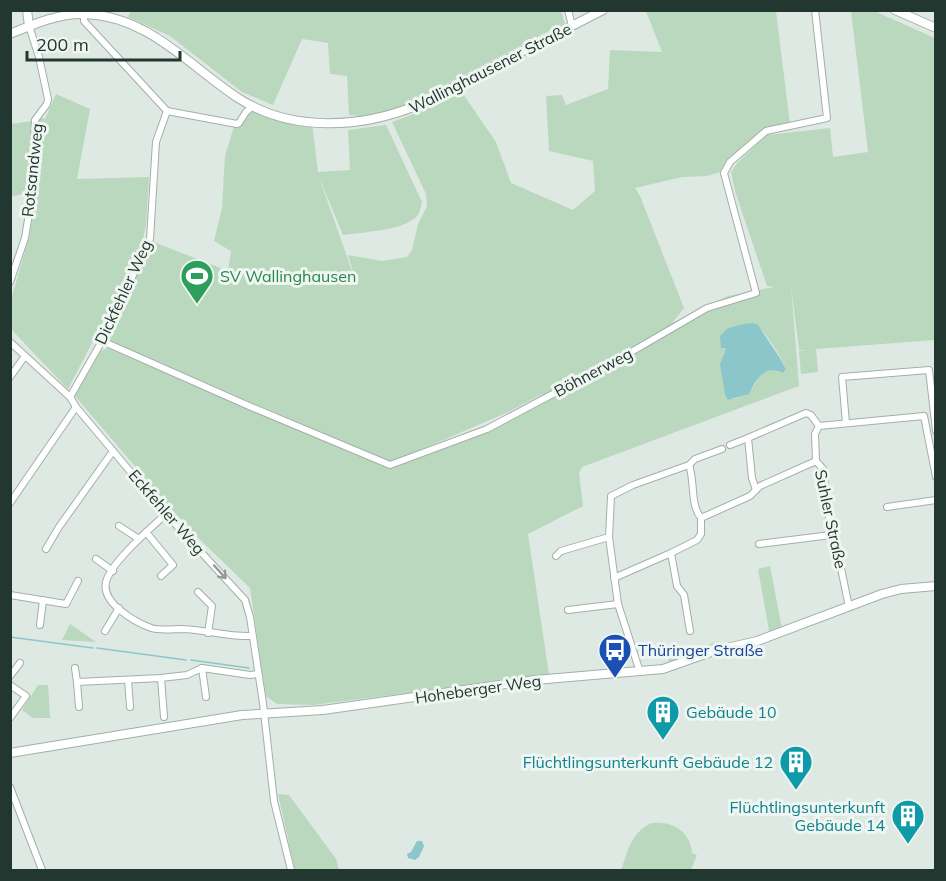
<svg xmlns="http://www.w3.org/2000/svg" width="946" height="881" viewBox="0 0 946 881" font-family="Mulish,sans-serif">
<style>
.green{fill:#b9d8be;fill-rule:evenodd}
.water{fill:#8bc7ca}
.lines{fill:none;stroke-linecap:round;stroke-linejoin:round}
.stream{stroke:#8bc7ca;stroke-width:1.5}
.minor-casing{stroke:#a2b0a9;stroke-width:8}
.tertiary-casing{stroke:#a2b0a9;stroke-width:10}
.minor{stroke:#fff;stroke-width:6}
.tertiary{stroke:#fff;stroke-width:8}
.oneway{stroke:#909b97}
.labels{text-anchor:middle;stroke-width:6;stroke-linejoin:round;paint-order:stroke}
.street-label{font-size:16px;fill:#21372f;stroke:#eff6f1}
.leisure-label{font-size:16px;fill:#27864d;stroke:#eff6f1;text-anchor:start}
.transit-label{font-size:16px;fill:#164399;stroke:#eff6f1;text-anchor:start}
.culture-label{font-size:16px;fill:#0d838f;stroke:#eff6f1;text-anchor:end}
</style>
<rect width="100%" height="100%" fill="#dfe9e3"/>
<g class="green">
<path d="M131,10H561L565,25L558,26C525,43 493,61 460,77C426,94 389,120 349,115L347,76L330,74L328,43L302,39L273,105L242,92L170,36L128,17Z"/>
<path d="M646,11H776L790,124L766,129L727,159L720,172L707,176L682,177L635,188L640,196L684,308L672,323L728,296L774,287L767,286L735,191L731,172L737,163L767,135L830,128L833,157L868,152L851,11H874L935,38V340L816,349L818,372L801,374L799,351L807,350H799L791,286L799,386L582,467L579,473L583,506L528,534L549,675L313,705L277,704L266,696L250,588L186,526L75,396L101,351L107,348L389,468L490,430L558,392L541,395L506,413L392,462L374,456L106,339L151,241L228,271L231,251L214,241L222,208L225,156L235,123H243L256,106L312,122L318,172L350,170L348,130L386,125L422,202C421,208 419,216 414,219C397,231 363,232 343,235L319,177L357,285L348,255L382,261L407,257L412,250L418,224L427,206L426,194L392,122L419,112L461,91L496,142L511,183L573,210L595,191L593,161L549,151L546,96L562,95L566,105L608,89L610,50L662,52ZM753,323C764,328 782,358 786,369L783,373C758,361 759,385 748,393C744,396 738,397 734,399L725,395L722,374L724,352L726,351V349H722L728,328Z"/>
<path d="M56,94L90,109L77,179L149,177L146,224L141,249L68,389L11,329V300L30,234L36,194L38,121L39,117L45,119Z"/>
<path d="M32,121L29,192L11,197V124Z"/>
<path d="M770,566L782,629L770,636L758,569Z"/>
<path d="M70,624L96,642L62,640Z"/>
<path d="M719,641L720,645L669,664L668,658Z"/>
<path d="M38,685H48L50,718H33L22,710Z"/>
<path d="M278,794L289,795L336,859L339,870H295Z"/>
<path d="M652,823C673,821 690,831 692,853L697,855L691,870H621C628,851 631,832 652,823Z"/>
</g>
<g class="water">
<path d="M744,324L753,323L758,325L780,358L786,369L783,373C765,364 756,379 749,394L728,400L725,395L720,364L726,349L721,348L720,336L728,328Z"/>
<path d="M417,841H422L424,846L419,857L415,860L408,858L407,854L411,852Z"/>
</g>
<g class="lines">
<g class="stream">
<path d="M10,637L93,648"/>
<path d="M97,648L186,660"/>
<path d="M191,660L249,668"/>
</g>
<g class="minor-casing">
<g id="minor">
<path d="M568,10L572,26"/>
<path d="M84,14V21L167,111L237,124L239,123L246,112L253,106"/>
<path d="M10,282L25,238L32,195L35,120L47,104L48,99L39,57L29,26"/>
<path d="M102,341L249,406L390,465L487,429L626,355L707,308L756,293L724,173L730,162L766,131L827,118L815,10"/>
<path d="M10,342L70,397L76,407L166,514L245,600L250,617L263,703L274,801L291,870"/>
<path d="M10,377L25,356"/>
<path d="M70,397L102,341L150,239L156,142L167,111"/>
<path d="M846,423L842,377L929,370L936,431"/>
<path d="M819,426L924,416L936,477"/>
<path d="M730,445L748,438"/>
<path d="M689,465C695,481 690,505 701,518"/>
<path d="M756,490L752,478L748,438L806,413L811,415L819,426L815,434L816,461L823,469L831,535L836,544L849,607"/>
<path d="M10,503L76,407"/>
<path d="M887,507L936,500"/>
<path d="M166,514C151,528 111,562 106,582C101,603 135,622 151,628C161,631 173,629 183,629C206,630 229,637 252,636"/>
<path d="M119,526L139,539"/>
<path d="M146,532L173,565L161,576"/>
<path d="M759,544L831,535"/>
<path d="M46,549L59,527L113,451"/>
<path d="M671,553L697,540L701,534V518L750,496L760,486L816,461"/>
<path d="M556,556L561,551L609,537"/>
<path d="M96,559L113,571"/>
<path d="M614,578L671,553L677,586L684,595L690,631"/>
<path d="M198,592L212,606L208,633"/>
<path d="M10,595L66,604L78,581"/>
<path d="M568,610L618,604"/>
<path d="M40,625L43,600"/>
<path d="M105,631L119,608"/>
<path d="M75,668L77,682L161,678L187,675L202,668L250,675L258,674"/>
<path d="M202,668L206,697"/>
<path d="M640,672L618,604L609,537L611,496L633,485L689,465L695,459L722,449"/>
<path d="M10,676L20,663"/>
<path d="M161,678L164,717"/>
<path d="M128,680L130,707"/>
<path d="M77,682L79,707"/>
<path d="M10,685L26,696L10,718"/>
<path d="M10,787L42,870"/>
</g>
</g>
<g class="tertiary-casing">
<g id="tertiary">
<path d="M27,10L29,26"/>
<path d="M895,10L936,28"/>
<path d="M10,34C34,24 59,13 85,14C149,16 189,66 238,98C292,133 362,128 418,105L603,10"/>
<path d="M10,753L242,715L323,710L535,680L663,669L714,651L757,641L882,594L901,589L936,586"/>
</g>
</g>
<use href="#minor" class="minor"/>
<use href="#tertiary" class="tertiary"/>
</g>
<defs><path id="oneway-shaft" d="M-6 0H5M1.5-3L5.5 0L1.5 3" fill="none" stroke-width="1.6" stroke-linecap="round" stroke-linejoin="round" transform="scale(1.5)"/></defs>
<use class="oneway" href="#oneway-shaft" transform="translate(220 572) rotate(48)"/>
<defs>
<g id="stadium-pin" transform="scale(1.725)"><path d="M0 17L-7.5 6A9.5 9.5 0 1 1 7.5 6Z" fill="#2e9e5b" stroke="#eff6f1"/><path d="M0-5a6.5 5 0 1 0 0 10a6.5 5 0 1 0 0-10ZM-3.5-1.8h7v3.6h-7Z" fill="#fff"/></g>
<g id="bus-pin" transform="scale(1.725)"><path d="M0 17L-7.5 6A9.5 9.5 0 1 1 7.5 6Z" fill="#1a4fb4" stroke="#eff6f1"/><path d="M-5-6H5V4H4V6H2V4H-2V6H-4V4H-5ZM-3.5-4V0h7V-4ZM-3.5 1.2v1.5H-2V1.2ZM2 1.2v1.5H3.5V1.2Z" fill="#fff"/></g>
<g id="building-pin" transform="scale(1.725)"><path d="M0 17L-7.5 6A9.5 9.5 0 1 1 7.5 6Z" fill="#0f9aa8" stroke="#eff6f1"/><path d="M-4-6H4V6H1V3H-1V6H-4ZM-2.5-4.3h1.7v1.8h-1.7ZM.8-4.3h1.7v1.8H.8ZM-2.5-1h1.7V.8h-1.7ZM.8-1h1.7V.8H.8Z" fill="#fff"/></g>
</defs>
<g fill-rule="evenodd">
<use href="#stadium-pin" x="197" y="276"/>
<use href="#bus-pin" x="615" y="650"/>
<use href="#building-pin" x="663" y="712"/>
<use href="#building-pin" x="796" y="762"/>
<use href="#building-pin" x="908" y="816"/>
</g>
<g class="labels">
<g class="street-label">
<text transform="translate(490 68) rotate(-27)" y="6">Wallinghausener Straße</text>
<text transform="translate(32 170) rotate(-84)" y="6">Rotsandweg</text>
<text transform="translate(123 292) rotate(-65)" y="6">Dickfehler Weg</text>
<text transform="translate(593 372) rotate(-28)" y="6">Böhnerweg</text>
<text transform="translate(167 512) rotate(49)" y="6">Eckfehler Weg</text>
<text transform="translate(831 519) rotate(78)" y="6">Suhler Straße</text>
<text transform="translate(478 689) rotate(-8)" y="6">Hoheberger Weg</text>
</g>
<g class="leisure-label">
<text x="220" y="282">SV Wallinghausen</text>
</g>
<g class="transit-label">
<text x="638" y="656">Thüringer Straße</text>
</g>
<g class="culture-label">
<text x="686" y="718" text-anchor="start">Gebäude 10</text>
<text x="773" y="768">Flüchtlingsunterkunft Gebäude 12</text>
<text x="885" y="813">Flüchtlingsunterkunft<tspan x="885" dy="18">Gebäude 14</tspan></text>
</g>
</g>
<rect width="946" height="881" fill="none" stroke="#21372f" stroke-width="24"/>
<path d="M27 51v9h153v-9" fill="none" stroke="#21372f" stroke-width="3"/>
<text x="36" y="51" font-size="18" fill="#21372f" stroke="#eff6f1" stroke-width="4.5" paint-order="stroke">200 m</text>
</svg>
